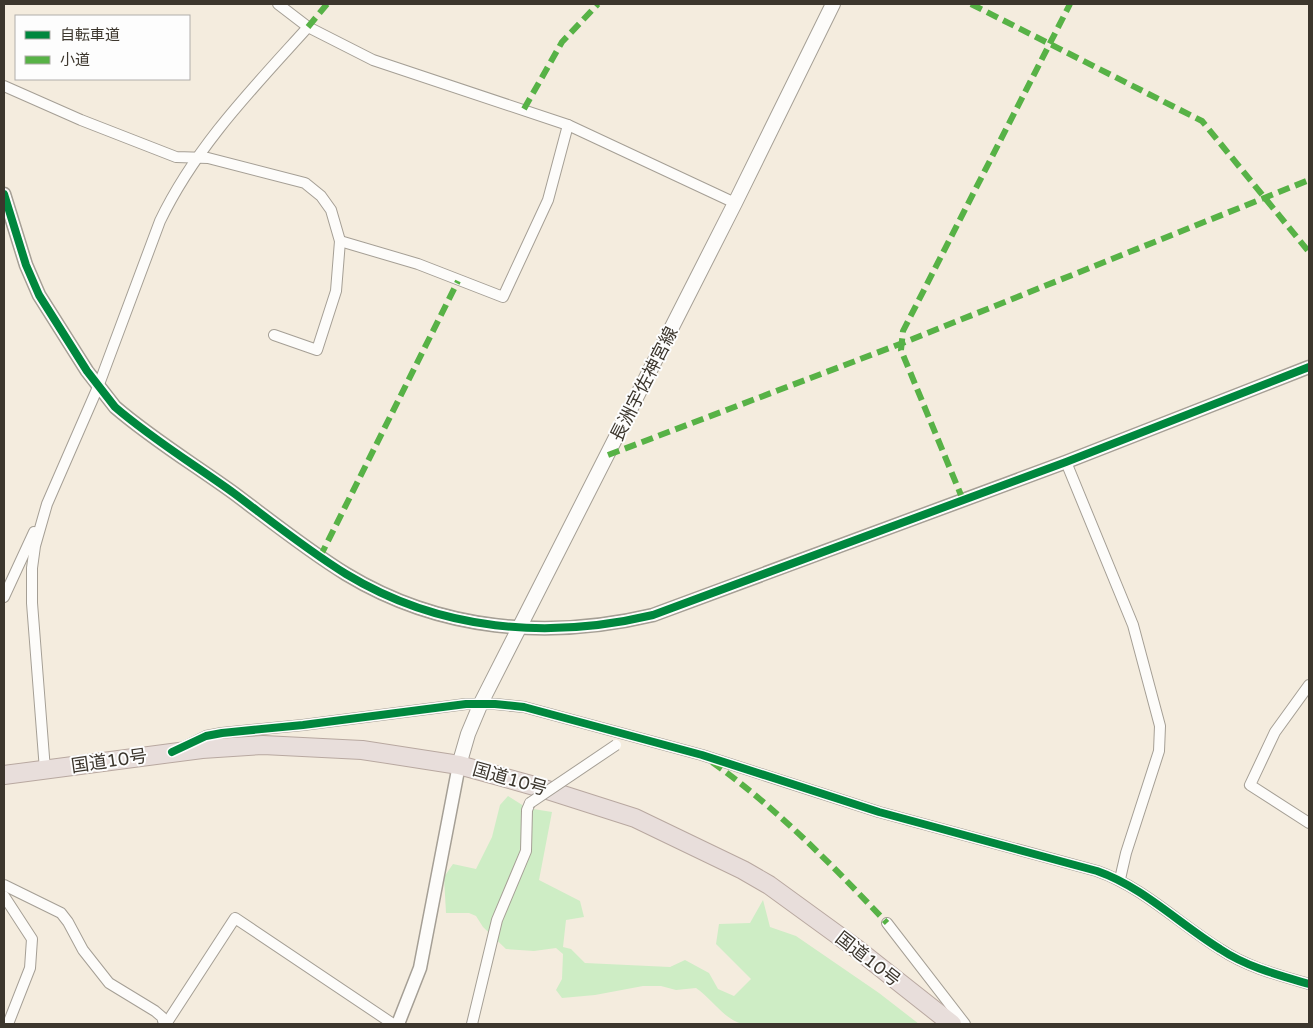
<svg xmlns="http://www.w3.org/2000/svg" width="1313" height="1028" viewBox="0 0 1313 1028" font-family="'Varela Round','Noto Sans JP',sans-serif">
<style>
.green{fill:#ceedc5}
.lines{fill:none;stroke-linecap:round;stroke-linejoin:round}
.minor-casing{stroke:#a59f95;stroke-width:12}
.tertiary-casing{stroke:#a59f95;stroke-width:15}
.secondary-casing{stroke:#a59f95;stroke-width:16}
.trunk-casing{stroke:#b8a8a0;stroke-width:20}
.minor{stroke:#fdfcfa;stroke-width:10}
.tertiary{stroke:#fdfcfa;stroke-width:12}
.secondary{stroke:#fdfcfa;stroke-width:14}
.trunk{stroke:#e8dedb;stroke-width:18}
.minor-bridge-casing{stroke:#a59f95;stroke-width:12;stroke-linecap:butt}
.minor-bridge{stroke:#fdfcfa;stroke-width:10}
.quiet{stroke:#57b246;stroke-width:6;stroke-dasharray:12 6;stroke-linecap:butt}
.cycleway-casing{stroke:#fdfdfd;stroke-width:11}
.cycleway{stroke:#00873e;stroke-width:8}
.labels{text-anchor:middle;stroke-width:4;stroke-linejoin:round;paint-order:stroke}
.street-label{font-size:18px;fill:#3c362d;stroke:#fdfdfd}
</style>
<rect width="100%" height="100%" fill="#f4ecde"/>
<path class="green" d="M508,796L527,808L552,812L539,880L580,901L584,917L566,920L563,947L571,949L585,963L670,967L685,960L709,973L718,989L734,996L751,979L716,944L719,924L750,923L763,900L770,927L796,936L879,993L919,1024H742C724,1019 712,999 696,988L676,990L661,986H643L595,995L562,998L556,990L562,979L563,954L556,948L534,951L506,949L483,927L476,916L469,913H446L444,877L453,864L476,869L492,837L500,805Z"/>
<g class="lines">
<g class="minor-casing">
<g id="minor">
<path d="M278,4L308,27L373,60L568,125L735,203"/>
<path d="M4,86L81,120L176,157L208,158L305,183L321,196L331,210L340,241L336,291L317,350L274,335"/>
<path d="M340,241L418,264L503,297L548,200L568,125"/>
<path d="M1066,462L1133,625L1160,726L1159,751L1126,853L1120,879"/>
<path d="M4,597L34,532"/>
<path d="M1309,685L1275,732L1250,785L1309,823"/>
<path d="M182,748L206,736L222,733L303,725L466,704H495L524,707L702,755L879,812L1097,871C1143,887 1178,923 1220,949C1247,967 1278,975 1309,984"/>
<path d="M45,770L32,603V568L35,546L47,504L98,387L160,221C196,146 253,88 308,27"/>
<path d="M4,885L61,913L68,922L83,950L109,983L155,1011L162,1017L164,1024"/>
<path d="M4,896L32,939L30,968L8,1024"/>
<path d="M887,923L965,1024"/>
<path d="M166,1024L235,918L393,1024"/>
<path d="M472,1024L497,920L526,851L527,810L530,803"/>
</g>
</g>
<g class="tertiary-casing">
<g id="tertiary">
<path d="M4,194L26,265L39,295L87,371L115,407C152,439 195,465 235,494C271,521 307,550 346,574C440,631 548,640 653,615L1066,462L1309,367"/>
<path d="M398,1024L420,968L459,765"/>
</g>
</g>
<g class="secondary-casing">
<path id="secondary" d="M459,765L468,734L481,703L735,203L833,4"/>
</g>
<g class="trunk-casing">
<path id="trunk" d="M4,775L202,749L263,745L362,750L459,765L538,787L635,818L743,870L769,885L857,949L952,1024"/>
</g>
<use href="#minor" class="minor"/>
<use href="#tertiary" class="tertiary"/>
<use href="#secondary" class="secondary"/>
<use href="#trunk" class="trunk"/>
<g class="minor-bridge-casing">
<path id="minor-bridge" d="M530,803L616,745"/>
</g>
<use href="#minor-bridge" class="minor-bridge"/>
<g class="quiet">
<path d="M971,4L1202,121L1309,252"/>
<path d="M308,27L327,4"/>
<path d="M524,109L562,42L598,4"/>
<path d="M608,455L900,344L1309,180"/>
<path d="M963,500L901,350L903,331L1070,4"/>
<path d="M320,557L458,281"/>
<path d="M712,762C777,808 833,866 887,923"/>
</g>
<g class="cycleway-casing">
<g id="cycleway">
<path d="M4,194L26,265L39,295L87,371L115,407C152,439 195,465 235,494C271,521 307,550 346,574C440,631 548,640 653,615L1066,462L1309,367"/>
<path d="M172,752L206,736L222,733L303,725L466,704H495L524,707L702,755L879,812L1097,871C1143,887 1178,923 1220,949C1247,967 1278,975 1309,984"/>
</g>
</g>
<use href="#cycleway" class="cycleway"/>
</g>
<g class="labels">
<g class="street-label">
<text transform="translate(644 384) rotate(-63)" y="6">長洲宇佐神宮線</text>
<text transform="translate(109 761) rotate(-8)" y="6">国道10号</text>
<text transform="translate(510 779) rotate(16)" y="6">国道10号</text>
<text transform="translate(868 959) rotate(38)" y="6">国道10号</text>
</g>
</g>
<rect width="1313" height="1028" fill="none" stroke="#3c362d" stroke-width="10"/>
<rect x="15" y="15" width="175" height="65" fill="#fdfdfd" stroke="#b0adaa"/>
<rect x="25" y="31" width="25" height="8" fill="#00873e" stroke="#b0adaa"/>
<text x="60" y="40" font-size="15" fill="#3c362d">自転車道</text>
<rect x="25" y="56" width="25" height="8" fill="#57b246" stroke="#b0adaa"/>
<text x="60" y="65" font-size="15" fill="#3c362d">小道</text>
</svg>
